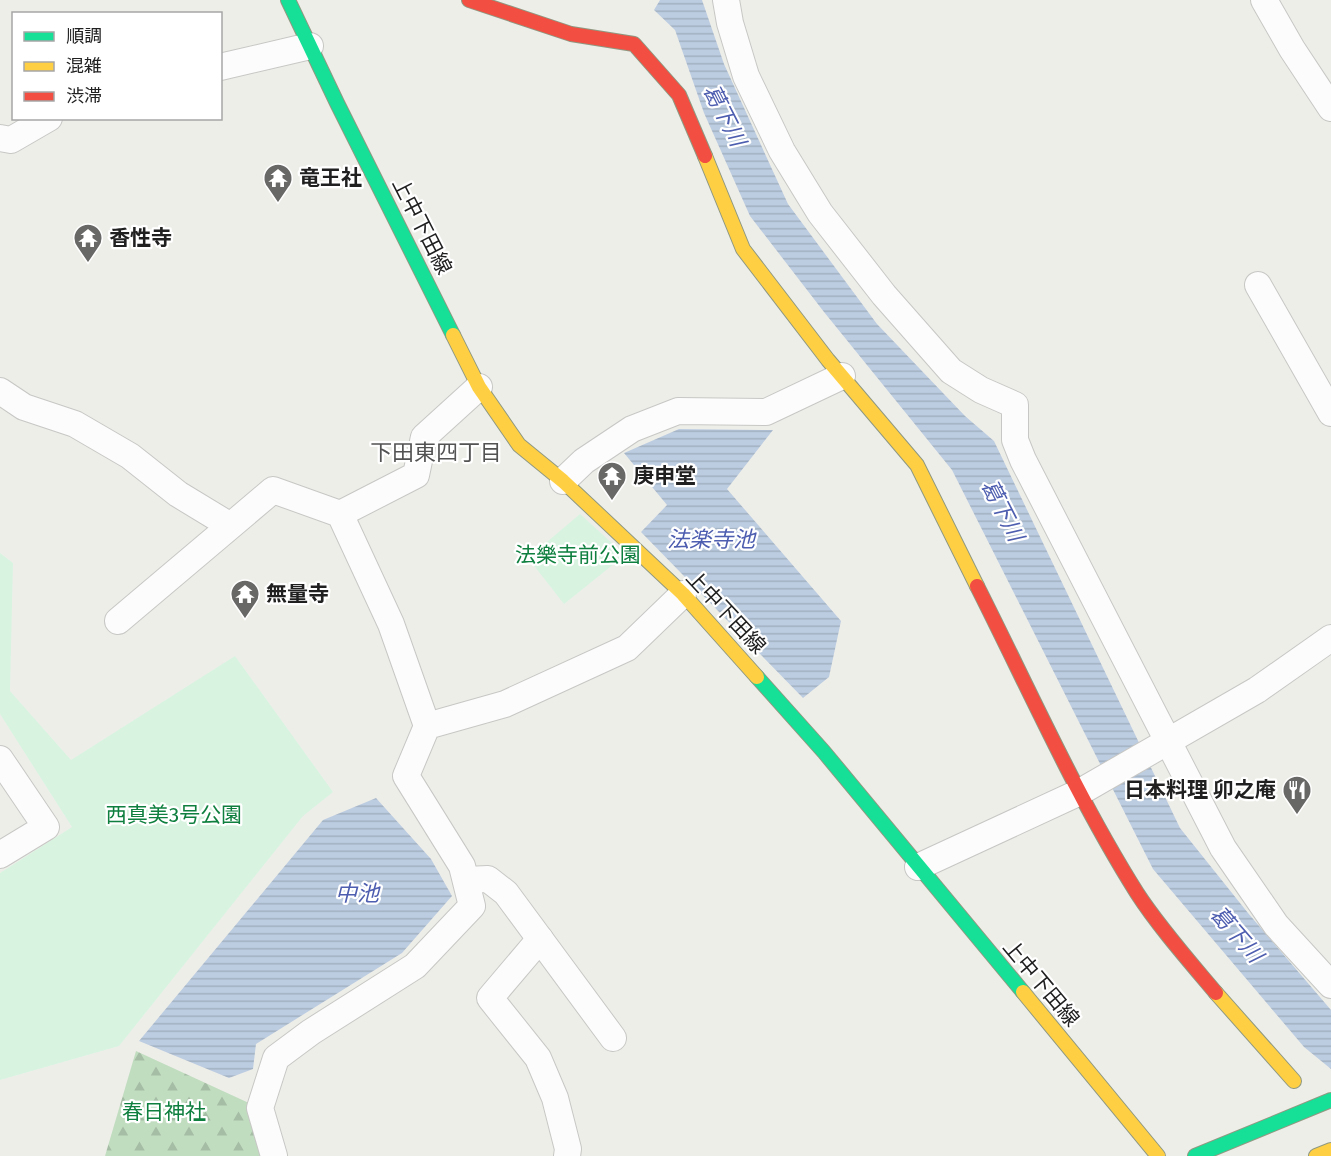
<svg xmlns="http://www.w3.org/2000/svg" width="1331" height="1156" viewBox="0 0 1331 1156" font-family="'Fira Sans','Noto Sans JP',sans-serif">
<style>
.forest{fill:url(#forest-firs)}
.park{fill:#d8f4e1}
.water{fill:url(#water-rules)}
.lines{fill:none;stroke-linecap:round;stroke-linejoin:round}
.street-casing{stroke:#c7c7c5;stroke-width:28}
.fast-casing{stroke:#8f9981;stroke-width:16}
.slow-casing{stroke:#8f9981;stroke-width:16}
.jam-casing{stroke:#8f9981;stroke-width:16}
.street{stroke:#fcfcfc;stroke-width:26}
.fast{stroke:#16e098;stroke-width:14}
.slow{stroke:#ffcf43;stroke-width:14}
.jam{stroke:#f24e42;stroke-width:14}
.labels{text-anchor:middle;stroke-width:4.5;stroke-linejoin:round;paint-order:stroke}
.poi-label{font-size:21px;font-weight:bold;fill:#202020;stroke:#fff;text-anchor:start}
.street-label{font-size:21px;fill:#202020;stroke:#fff}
.park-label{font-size:21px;fill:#0e7f3e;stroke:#fff}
.water-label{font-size:22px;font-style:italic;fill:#4d5daf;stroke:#fff}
.neighbourhood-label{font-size:22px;fill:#535353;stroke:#fff}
</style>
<defs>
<pattern id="forest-firs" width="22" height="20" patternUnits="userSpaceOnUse" patternTransform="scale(1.5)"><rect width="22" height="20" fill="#c1ddc0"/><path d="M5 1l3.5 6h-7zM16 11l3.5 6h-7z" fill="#a6bda5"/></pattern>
<pattern id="water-rules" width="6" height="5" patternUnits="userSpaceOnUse" patternTransform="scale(1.5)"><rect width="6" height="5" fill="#bdcde1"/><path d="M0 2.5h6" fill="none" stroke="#a2b0c1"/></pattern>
</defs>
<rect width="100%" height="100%" fill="#eeeee9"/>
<path class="forest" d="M136,1051L260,1108L269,1156H105Z"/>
<g class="park">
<path d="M580,514L625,555L564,604L528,558Z"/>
<path d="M0,553L13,563L10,691L71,760L235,656L333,792L303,816L119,1046L0,1080V873L72,827L0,714Z"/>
</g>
<g class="water">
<path d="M660,0H702L724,64L788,204L877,324L965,416L994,441L1180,828L1248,913L1331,1010V1069L1304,1047L1153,869L952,470L824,312L750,216L704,113L675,30L654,10Z"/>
<path d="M679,429L773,430L727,489L841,621L829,677L803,698L641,532L667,505L624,453Z"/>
<path d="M376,798L431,859L452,896L402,953L256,1044L253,1069L229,1078L139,1041L323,820Z"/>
</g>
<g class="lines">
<g class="street-casing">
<g id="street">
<path d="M726,0L730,23L746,76L782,151L820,213L884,295L951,371L981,390L1015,405V440L1023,460L1223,848L1276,925L1331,985"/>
<path d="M1264,0L1292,49L1331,108"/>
<path d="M220,67L310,46"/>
<path d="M0,138L11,140L49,118"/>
<path d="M1258,285L1331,413"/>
<path d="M0,391L24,407L75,424L130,456L178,494L229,525"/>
<path d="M563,481L584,461L632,429L678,411L766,412L842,376"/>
<path d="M340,514L416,475L424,437L479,387"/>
<path d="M118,621L273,490L340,514L391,624L427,726"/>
<path d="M0,759L46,827L0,855"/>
<path d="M918,867L1080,792L1257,690L1331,638"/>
<path d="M466,880L488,879L506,893L613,1038"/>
<path d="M540,939L490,998L538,1058L555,1098L568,1149L567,1156"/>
<path d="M274,1156L260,1108L276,1058L311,1032L415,966L472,906L462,866L406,776L427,726L505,704L627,648L683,594"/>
</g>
</g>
<g class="fast-casing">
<g id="fast">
<path d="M288,0L337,103L453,335"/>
<path d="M757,677L824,752L1023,992"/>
<path d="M1195,1156L1331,1100"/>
</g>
</g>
<g class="slow-casing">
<g id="slow">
<path d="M705,156L743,249L828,360L917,465L977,586"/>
<path d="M453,335L479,387L519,445L563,481L683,594L757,677"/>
<path d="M1023,992L1158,1156"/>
<path d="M1216,993L1294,1081"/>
<path d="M1316,1156L1331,1150"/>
</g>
</g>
<g class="jam-casing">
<g id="jam">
<path d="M469,0L571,34L634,44L679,95L705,156"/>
<path d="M977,586C1029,689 1076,796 1137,893C1159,927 1190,962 1216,993"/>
</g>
</g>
<use href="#street" class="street"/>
<use href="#fast" class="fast"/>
<use href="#slow" class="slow"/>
<use href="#jam" class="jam"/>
</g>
<defs>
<g id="temple-pin" transform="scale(1.5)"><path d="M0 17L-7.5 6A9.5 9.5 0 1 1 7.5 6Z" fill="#686866" stroke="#fff"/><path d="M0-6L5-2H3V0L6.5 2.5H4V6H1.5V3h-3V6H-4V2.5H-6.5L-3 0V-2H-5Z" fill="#fff"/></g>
<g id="restaurant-pin" transform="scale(1.5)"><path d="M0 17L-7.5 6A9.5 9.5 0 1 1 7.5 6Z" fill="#686866" stroke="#fff"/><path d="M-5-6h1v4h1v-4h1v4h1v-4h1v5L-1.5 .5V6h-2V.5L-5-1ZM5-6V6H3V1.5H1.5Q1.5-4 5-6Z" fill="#fff"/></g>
</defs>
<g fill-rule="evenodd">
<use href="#temple-pin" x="278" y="178"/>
<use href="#temple-pin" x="88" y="238"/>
<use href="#temple-pin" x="612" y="476"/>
<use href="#temple-pin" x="245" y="594"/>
<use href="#restaurant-pin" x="1297" y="790"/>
</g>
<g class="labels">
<g class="poi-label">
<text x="299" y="185">竜王社</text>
<text x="109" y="245">香性寺</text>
<text x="633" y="483">庚申堂</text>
<text x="266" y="601">無量寺</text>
<text x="1276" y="797" text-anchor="end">日本料理 卯之庵</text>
</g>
<g class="street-label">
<text transform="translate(422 226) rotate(63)" y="7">上中下田線</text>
<text transform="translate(726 612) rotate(47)" y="7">上中下田線</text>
<text transform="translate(1041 983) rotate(50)" y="7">上中下田線</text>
</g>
<g class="park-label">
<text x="578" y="562">法樂寺前公園</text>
<text x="174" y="822">西真美3号公園</text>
<text x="164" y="1119">春日神社</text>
</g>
<g class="water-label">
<text transform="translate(725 115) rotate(63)" y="8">葛下川</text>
<text transform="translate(1003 510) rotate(63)" y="8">葛下川</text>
<text x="711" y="547">法楽寺池</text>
<text x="357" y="901">中池</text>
<text transform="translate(1237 934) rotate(49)" y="8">葛下川</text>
</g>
<g class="neighbourhood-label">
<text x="436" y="460">下田東四丁目</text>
</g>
</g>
<rect x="12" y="12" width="210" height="108" fill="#ffffff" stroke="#a6a6a6" stroke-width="1.5"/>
<rect x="24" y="32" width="30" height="9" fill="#16e098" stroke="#a6a6a6" stroke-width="1.5"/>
<text x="66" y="42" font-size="18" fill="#202020">順調</text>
<rect x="24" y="62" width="30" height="9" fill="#ffcf43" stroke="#a6a6a6" stroke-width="1.5"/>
<text x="66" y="72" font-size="18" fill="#202020">混雑</text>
<rect x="24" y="92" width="30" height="9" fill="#f24e42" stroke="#a6a6a6" stroke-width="1.5"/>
<text x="66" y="102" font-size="18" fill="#202020">渋滞</text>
</svg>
